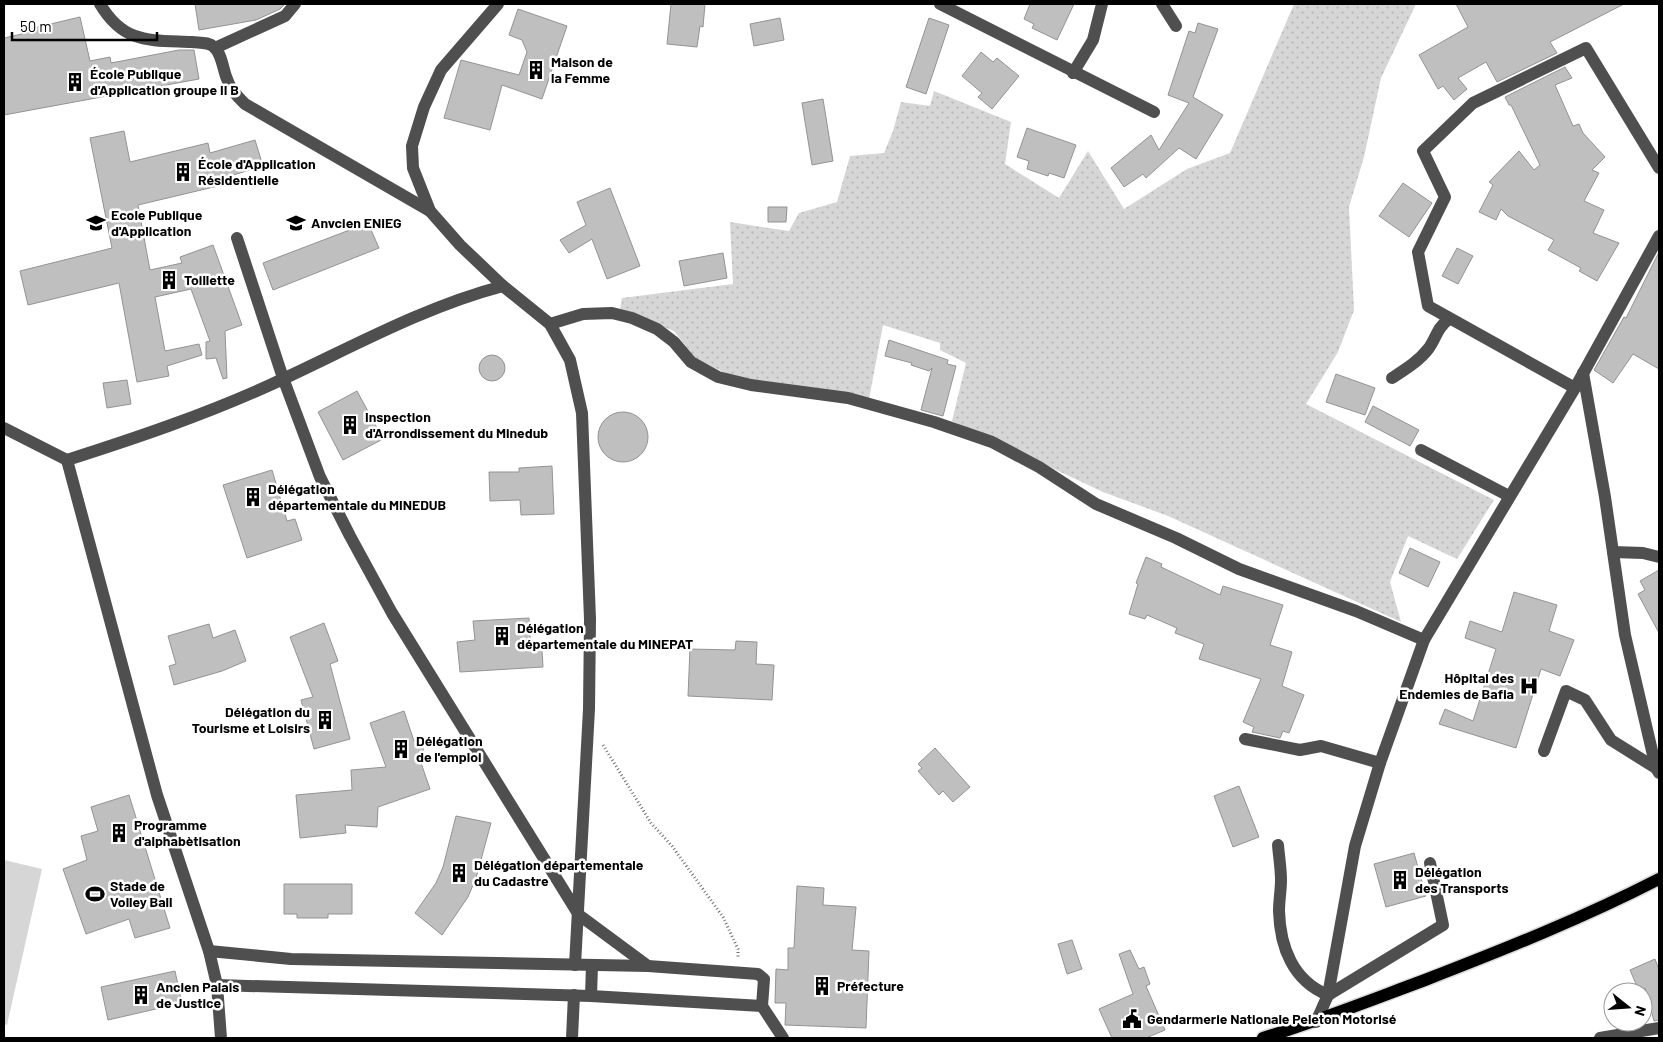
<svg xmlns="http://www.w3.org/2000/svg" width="1663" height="1042" viewBox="0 0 1663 1042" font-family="Barlow,sans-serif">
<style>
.grass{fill:url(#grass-dots)}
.pitch{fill:#d6d6d6}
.building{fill:#bfbfbf;stroke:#939393}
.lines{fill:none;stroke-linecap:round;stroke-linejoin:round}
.major-casing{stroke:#dbdbdb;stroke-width:15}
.path{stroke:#717171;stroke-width:3;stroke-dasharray:1 2.5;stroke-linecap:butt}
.minor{stroke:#4f4f4f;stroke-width:12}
.major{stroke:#000;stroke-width:12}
.labels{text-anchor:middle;stroke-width:5;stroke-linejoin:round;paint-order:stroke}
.poi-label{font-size:14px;font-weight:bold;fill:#000;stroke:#fff;text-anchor:start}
</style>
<defs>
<pattern id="grass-dots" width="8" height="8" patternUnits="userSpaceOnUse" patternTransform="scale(1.25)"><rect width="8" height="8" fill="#d6d6d6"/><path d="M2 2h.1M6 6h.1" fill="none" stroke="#b6b6b6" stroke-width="1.8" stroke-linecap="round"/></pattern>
</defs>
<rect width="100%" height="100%" fill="#fff"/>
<path class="grass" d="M1294,4H1416L1381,78L1364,157L1349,207L1354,310L1338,352L1306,404L1494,500L1457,559L1408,536L1390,582L1401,622L1168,516L1103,492L952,421L966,363L940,350V343L883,325L869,399L732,376L696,359L674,331L620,310L622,298L733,284L730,222L789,231L799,213L837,202L850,156L884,153L893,131L901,102L930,106L934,91L1011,122L1005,164L1059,198L1088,151L1124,209L1187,169L1230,153Z"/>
<path class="pitch" d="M4,860L42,869L7,1025L4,1024Z"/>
<g class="building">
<path d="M195,4H285L280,9L256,20L199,30Z"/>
<path d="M671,4H705L703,27L700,26L697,47L667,44Z"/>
<path d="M1030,4H1074L1057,40L1032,28L1034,24L1024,19Z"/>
<path d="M1456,4H1624L1550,42L1557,53L1497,82L1486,62L1458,78L1467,89L1454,100L1443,86L1438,89L1419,55L1468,27Z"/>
<path d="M518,9L567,26L542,99L502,85L490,130L444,118L461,60L519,75L527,52L522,40L509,35Z"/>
<path d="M80,17L90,61L110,57L111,63L179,50H194L199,79L4,115V38L22,34L21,31Z"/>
<path d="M780,18L784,40L754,46L750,24Z"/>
<path d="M929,18L949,25L926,94L906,87Z"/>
<path d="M1198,23L1218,29L1193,97L1223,115L1196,159L1179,148L1146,178L1143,174L1124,187L1111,168L1151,135L1159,150L1189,103L1168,95L1189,31L1195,33Z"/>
<path d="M981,52L993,62L997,58L1019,76L992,109L978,97L982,93L962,76Z"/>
<path d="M1565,67L1572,78L1555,85L1573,126L1579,124L1583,133L1605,157L1592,170L1599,173L1584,201L1604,210L1593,233L1619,243L1597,281L1579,271L1581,268L1548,250L1554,240L1508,216L1501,209L1496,220L1479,212L1493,185L1489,182L1519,151L1534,170L1540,165L1511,105H1509L1505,97Z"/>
<path d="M823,99L833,161L812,165L802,103Z"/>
<path d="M1027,128L1076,145L1064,178L1049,173L1048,176L1027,169L1029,161L1017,157Z"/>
<path d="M124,131L130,162L208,143L210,153L255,140L263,166L217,180L218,186L138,205L150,270L182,263L180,257L213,245L242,325L225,331L227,378L223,379L216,358L206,359V342L210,341L191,289L155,297L165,351L199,344L202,355L167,366L169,376L137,382L119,283L28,305L20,271L112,248L90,138Z"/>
<path d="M1403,183L1432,203L1409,237L1379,216Z"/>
<path d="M610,188L640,266L607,279L592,239L569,253L560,240L586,225L577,202Z"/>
<path d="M768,207H787L786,222H768Z"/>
<path d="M368,223L379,248L273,290L263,263Z"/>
<path d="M1457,248L1473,256L1458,284L1442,276Z"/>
<path d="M1659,252V369L1633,354L1613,383L1594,370L1624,317L1626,318Z"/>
<path d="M723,253L727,278L684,286L679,261Z"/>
<path d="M889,340L948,360L947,364L956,366L943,416L921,410L932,368L929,371L911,365L912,363L885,356Z"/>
<circle cx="492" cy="368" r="13"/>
<path d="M1336,374L1375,388L1365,415L1326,402Z"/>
<path d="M127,380L131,404L107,408L103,383Z"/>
<path d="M357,391L383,439L343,460L318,412Z"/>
<path d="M1373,406L1419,430L1410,446L1365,422Z"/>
<circle cx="623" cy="437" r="25"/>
<path d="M552,466L554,514L521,515L520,500L490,501L489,472H519V468Z"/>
<path d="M272,470L287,521L295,519L302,540L247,558L223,485Z"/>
<path d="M1410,548L1440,562L1428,587L1399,573Z"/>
<path d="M1146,557L1162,564L1161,567L1220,595L1223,586L1283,605L1270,645L1292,652L1282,686L1304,695L1289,733L1283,731L1280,738L1252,732L1254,727L1243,722L1261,679L1199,659L1204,644L1175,633L1177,628L1147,615L1145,619L1129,614L1138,584L1136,583Z"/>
<path d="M1659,570V633L1638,594L1645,590L1640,581Z"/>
<path d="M1514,592L1557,605L1549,631L1574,640L1560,676L1541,669L1516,748L1439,724L1445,709L1473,721L1496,649L1465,638L1470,621L1502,632Z"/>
<path d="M529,618L531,651L542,650L543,667L460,672L457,642L475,640L473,621Z"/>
<path d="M324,623L338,661L330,664L350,739L314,749L301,700L313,697L290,637Z"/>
<path d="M209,624L213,638L235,630L246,661L222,671L174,685L169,666L176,664L168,636Z"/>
<path d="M736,641L757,642L756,664L774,665L772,700L688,696L690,649L735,650Z"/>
<path d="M404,711L414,741L420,739L426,758L420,760L430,789L378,807L377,827L345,825L346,833L300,838L296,795L352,790L351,770L386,767L370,723Z"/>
<path d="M935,748L970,787L953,802L943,791L939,795L918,771L922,768L918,764Z"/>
<path d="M1239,786L1259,837L1233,847L1214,796Z"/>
<path d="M129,795L170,928L135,938L129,919L86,934L63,869L87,860L81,836L98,831L91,807Z"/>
<path d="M456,816L491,823L476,878L468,897L442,935L415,913L436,883L443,867Z"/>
<path d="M1414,853L1426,896L1386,907L1374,864Z"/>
<path d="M284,884H352V914H328V918H297V914H284Z"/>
<path d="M797,886L824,888L823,905L856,907L852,950L869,951L866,1028L785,1025L786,1003H775L776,969L788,970V948H794Z"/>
<path d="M1072,940L1082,969L1067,974L1058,944Z"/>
<path d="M1130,950L1139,969L1144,967L1150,984L1146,986L1165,1030L1146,1038H1112L1099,1009L1133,994L1119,954Z"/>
<path d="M1655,959L1659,970V1020L1654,1021L1645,988L1639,991L1630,970Z"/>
<path d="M175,971L182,1003L108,1020L101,987Z"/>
</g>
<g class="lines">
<g class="major-casing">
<path id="major" d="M1263,1038C1318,1021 1371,1000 1425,980C1505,949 1583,918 1659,879"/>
</g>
<path class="path" d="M603,745L651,823L672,846L723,917L738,949V959"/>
<g class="minor">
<path d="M100,4C124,44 149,40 192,42C200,43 209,42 214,47C222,54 223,70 227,79C230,89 237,96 245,104L430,211"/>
<path d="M498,4L441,70L424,107L412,146L413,168L430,211L460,245L503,286L550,324L570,360L582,413L590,619L589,709L575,965"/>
<path d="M940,4L1154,112"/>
<path d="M1162,4L1176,26"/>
<path d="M215,48L285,16L295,4"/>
<path d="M1073,73L1093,40L1102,4"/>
<path d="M237,238L283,378L320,477L350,536L392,613L579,915L648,966"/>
<path d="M550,324L583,314L612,313L632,318L657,329L674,342L691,362L718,377L751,385L848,398L934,422L992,442L1039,467L1096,504L1176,538L1239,569L1356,611L1424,640"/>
<path d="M1583,373L1605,497L1625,635L1656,768L1659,773"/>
<path d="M1392,378C1406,369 1419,361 1429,348C1437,336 1437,328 1449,319"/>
<path d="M1575,388L1428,306L1418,252L1445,197L1423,151L1473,103L1586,48L1659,168"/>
<path d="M4,428L67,460C136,438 204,415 270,385C347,350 420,308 503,286"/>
<path d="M1421,450L1509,496"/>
<path d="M67,460L157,795L209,951L217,985L221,1038"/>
<path d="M1613,552L1643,553L1659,557"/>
<path d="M1245,739L1300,750L1321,746L1380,763"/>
<path d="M1544,751L1566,691L1585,700L1611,740L1659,770"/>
<path d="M1278,845C1279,857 1281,869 1281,880C1281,890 1279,901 1279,911C1280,947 1293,981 1328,995L1443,925L1430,863"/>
<path d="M209,951L291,959L648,966L758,974L764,979L762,1006L783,1038"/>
<path d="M217,985L591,996L762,1006"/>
<path d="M591,996L592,965"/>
<path d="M1316,1022L1328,995L1355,846L1380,763L1424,640L1575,388L1659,236"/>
<path d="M572,1038L574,995"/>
<path d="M1600,1038L1659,1028"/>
</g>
<use href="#major" class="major"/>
</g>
<defs>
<g id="building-bare" transform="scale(1.5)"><path d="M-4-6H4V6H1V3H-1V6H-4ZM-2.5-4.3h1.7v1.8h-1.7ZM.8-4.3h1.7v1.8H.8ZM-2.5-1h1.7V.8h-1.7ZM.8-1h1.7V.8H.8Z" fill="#000" stroke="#fff" stroke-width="2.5" paint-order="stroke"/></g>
<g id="school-bare" transform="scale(1.5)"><path d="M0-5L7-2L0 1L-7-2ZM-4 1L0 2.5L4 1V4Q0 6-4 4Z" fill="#000" stroke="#fff" stroke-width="2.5" paint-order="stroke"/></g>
<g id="university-bare" transform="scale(1.5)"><path d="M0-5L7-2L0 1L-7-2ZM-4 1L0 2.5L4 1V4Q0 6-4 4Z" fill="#000" stroke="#fff" stroke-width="2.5" paint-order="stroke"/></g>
<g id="hospital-bare" transform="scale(1.5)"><path d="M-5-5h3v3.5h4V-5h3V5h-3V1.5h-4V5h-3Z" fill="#000" stroke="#fff" stroke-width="2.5" paint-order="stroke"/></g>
<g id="stadium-bare" transform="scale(1.5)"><path d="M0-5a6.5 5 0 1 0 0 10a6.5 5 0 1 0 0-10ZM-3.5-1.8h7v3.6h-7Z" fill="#000" stroke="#fff" stroke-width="2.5" paint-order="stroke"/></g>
<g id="civic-bare" transform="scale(1.5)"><path d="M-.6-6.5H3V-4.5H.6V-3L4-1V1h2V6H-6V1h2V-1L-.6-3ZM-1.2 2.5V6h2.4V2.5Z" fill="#000" stroke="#fff" stroke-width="2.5" paint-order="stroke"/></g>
</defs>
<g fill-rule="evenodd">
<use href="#building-bare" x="536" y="70"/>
<use href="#building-bare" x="75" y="82"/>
<use href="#building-bare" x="183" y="172"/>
<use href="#school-bare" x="96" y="223"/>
<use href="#university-bare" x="296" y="223"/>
<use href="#building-bare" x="169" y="280"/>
<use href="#building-bare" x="350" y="425"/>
<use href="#building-bare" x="253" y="497"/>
<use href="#building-bare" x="502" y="636"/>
<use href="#hospital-bare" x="1529" y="686"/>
<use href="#building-bare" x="325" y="720"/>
<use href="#building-bare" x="401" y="749"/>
<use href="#building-bare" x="119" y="833"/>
<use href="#building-bare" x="459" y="873"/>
<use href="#building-bare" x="1400" y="880"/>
<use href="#stadium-bare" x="95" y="894"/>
<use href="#building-bare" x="822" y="986"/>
<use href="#building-bare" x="141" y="995"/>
<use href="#civic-bare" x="1132" y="1019"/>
</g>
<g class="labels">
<g class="poi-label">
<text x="551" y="67">Maison de<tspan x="551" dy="16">la Femme</tspan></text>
<text x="90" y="79">École Publique<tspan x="90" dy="16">d'Application groupe II B</tspan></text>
<text x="198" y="169">École d'Application<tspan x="198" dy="16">Résidentielle</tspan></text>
<text x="111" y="220">Ecole Publique<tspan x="111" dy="16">d'Application</tspan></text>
<text x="311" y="228">Anvcien ENIEG</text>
<text x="184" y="285">Toillette</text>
<text x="365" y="422">Inspection<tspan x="365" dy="16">d'Arrondissement du Minedub</tspan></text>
<text x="268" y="494">Délégation<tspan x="268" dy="16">départementale du MINEDUB</tspan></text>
<text x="517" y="633">Délégation<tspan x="517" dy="16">départementale du MINEPAT</tspan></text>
<text x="1514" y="683" text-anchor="end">Hôpital des<tspan x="1514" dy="16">Endemies de Bafia</tspan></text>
<text x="310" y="717" text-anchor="end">Délégation du<tspan x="310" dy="16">Tourisme et Loisirs</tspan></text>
<text x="416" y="746">Délégation<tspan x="416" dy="16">de l'emploi</tspan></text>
<text x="134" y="830">Programme<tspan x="134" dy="16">d'alphabètisation</tspan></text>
<text x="474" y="870">Délégation départementale<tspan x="474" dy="16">du Cadastre</tspan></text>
<text x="1415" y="877">Délégation<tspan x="1415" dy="16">des Transports</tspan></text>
<text x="110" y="891">Stade de<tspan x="110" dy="16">Volley Ball</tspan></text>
<text x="837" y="991">Préfecture</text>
<text x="156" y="992">Ancien Palais<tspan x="156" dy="16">de Justice</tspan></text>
<text x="1147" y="1024">Gendarmerie Nationale Peleton Motorisé</text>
</g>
</g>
<rect width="1663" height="1042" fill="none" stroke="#000000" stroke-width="10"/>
<g transform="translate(1628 1007) rotate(107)"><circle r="24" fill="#ffffff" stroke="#999999"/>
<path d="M0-4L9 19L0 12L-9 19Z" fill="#000000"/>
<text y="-8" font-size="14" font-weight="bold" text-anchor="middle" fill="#000000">N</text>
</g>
<path d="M12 32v8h145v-8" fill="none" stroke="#000000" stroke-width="2.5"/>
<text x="20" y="32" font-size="15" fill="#000000" stroke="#ffffff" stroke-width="4" paint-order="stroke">50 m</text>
</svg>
